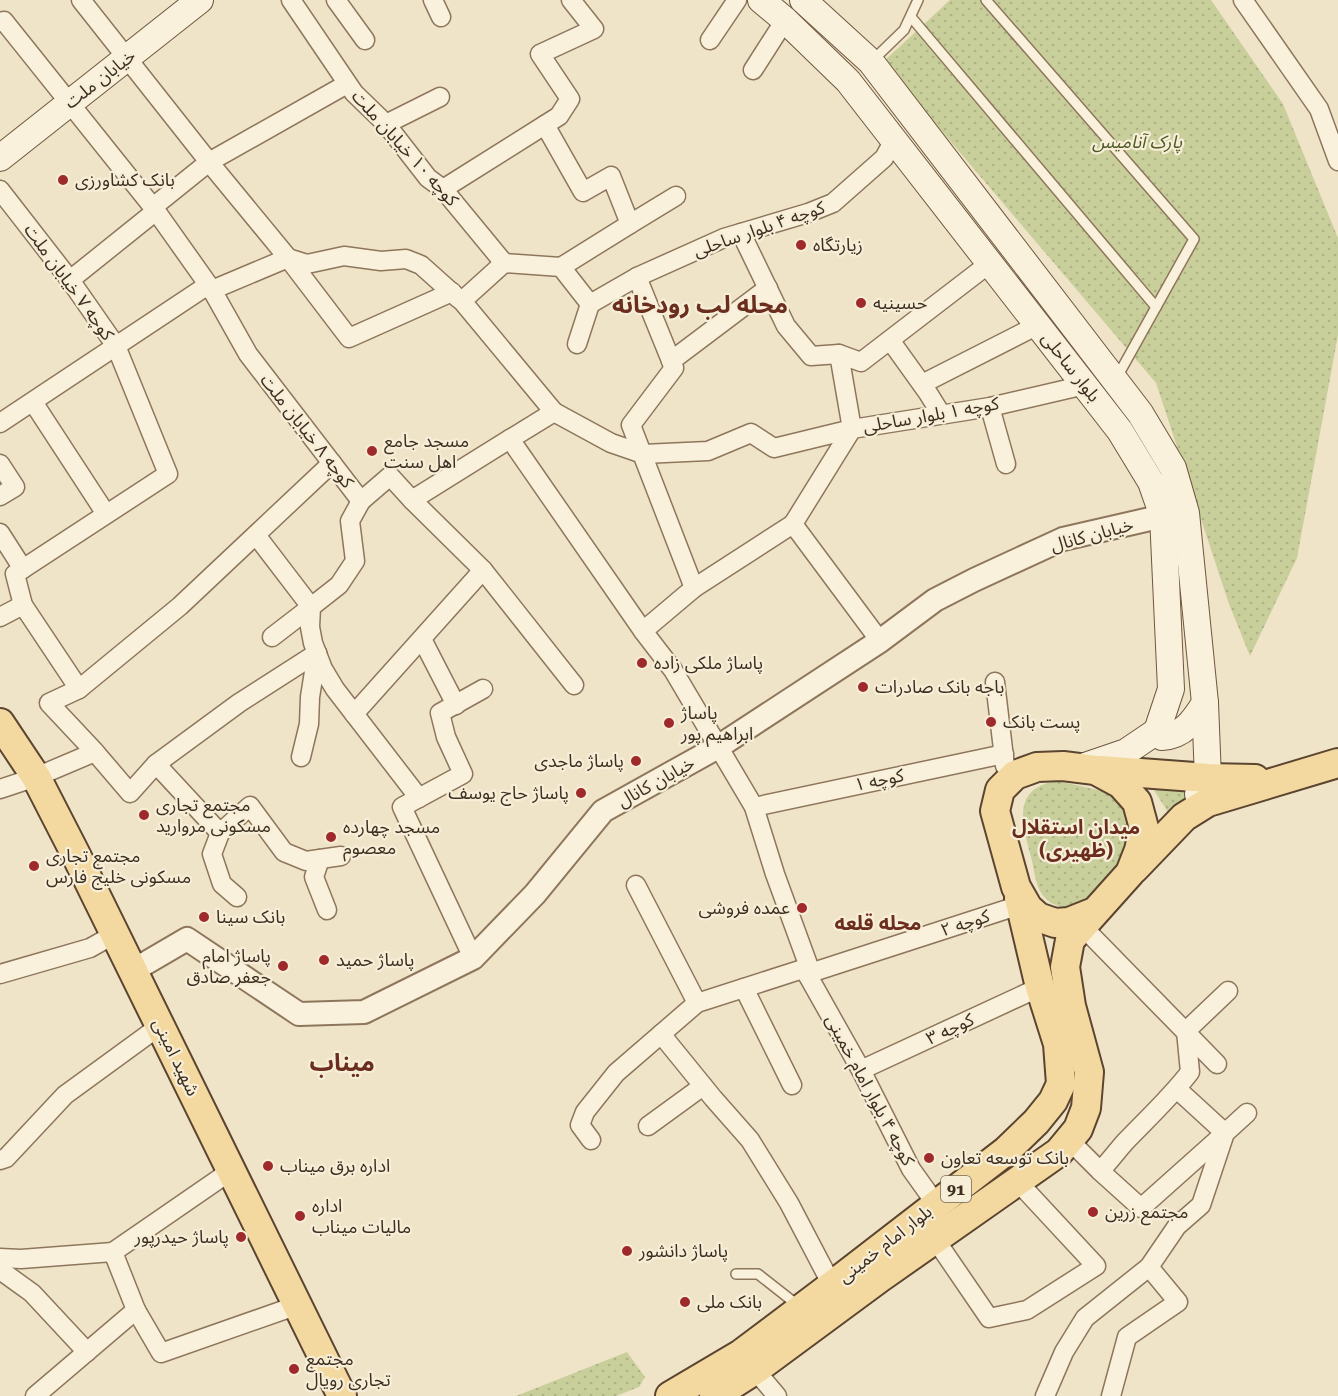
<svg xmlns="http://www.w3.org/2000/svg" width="1338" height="1396" viewBox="0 0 1338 1396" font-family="'Roboto Serif','Noto Sans Arabic',serif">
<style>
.green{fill:url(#green-dots)}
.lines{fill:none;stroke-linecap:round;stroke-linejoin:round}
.service-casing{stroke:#8d765c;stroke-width:12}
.minor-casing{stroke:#8d765c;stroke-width:21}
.tertiary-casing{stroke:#8d765c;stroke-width:26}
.secondary-casing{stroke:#6f573f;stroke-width:28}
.primary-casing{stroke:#5b4430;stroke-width:32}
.service{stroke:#faf1dc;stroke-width:9}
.minor{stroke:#faf1dc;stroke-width:18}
.tertiary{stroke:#faf1dc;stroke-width:22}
.secondary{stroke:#faf1dc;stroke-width:26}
.primary{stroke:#f3d9a0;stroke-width:28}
.poi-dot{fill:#9e2a2b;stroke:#f7eed8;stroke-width:2}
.labels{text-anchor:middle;stroke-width:4.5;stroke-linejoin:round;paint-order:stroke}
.shield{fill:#f7eed8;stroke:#756857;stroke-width:1.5}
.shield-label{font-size:16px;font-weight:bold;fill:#3d2e20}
.street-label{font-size:18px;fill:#3d2e20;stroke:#f7eed8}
.park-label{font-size:18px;font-style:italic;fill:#4d5a26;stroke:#f7eed8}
.poi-label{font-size:18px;fill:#3d2e20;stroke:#f7eed8;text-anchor:start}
.neighbourhood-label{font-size:20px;font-weight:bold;fill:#6b2e1e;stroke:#f7eed8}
.district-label{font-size:24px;font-weight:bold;fill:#6b2e1e;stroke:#f7eed8}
</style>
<defs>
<pattern id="green-dots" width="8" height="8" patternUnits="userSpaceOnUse" patternTransform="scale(1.5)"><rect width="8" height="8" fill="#c9cf9b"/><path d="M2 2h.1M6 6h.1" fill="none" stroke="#aeb285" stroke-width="1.8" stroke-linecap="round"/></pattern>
</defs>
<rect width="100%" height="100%" fill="#f0e4c8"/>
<g class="green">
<path d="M950,0H1211L1283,104L1338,238V335L1297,558L1250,656L1229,604L1156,383L883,62Z"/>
<path d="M1058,781L1111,793L1131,810L1130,854C1118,866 1090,899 1076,905C1066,909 1054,907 1046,899C1036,890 1035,874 1032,861C1024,828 1008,788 1058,781Z"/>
<path d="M1152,787L1193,791L1171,817Z"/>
<path d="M627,1352L645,1377L639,1387L616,1396H516Z"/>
</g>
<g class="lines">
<g class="service-casing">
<g id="service">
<path d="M986,0L1194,239L1116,379"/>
<path d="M911,17L1156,307"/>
<path d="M871,62L904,30L918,0"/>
<path d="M736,1274H758L800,1307"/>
</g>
</g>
<g class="minor-casing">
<g id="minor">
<path d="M81,0L209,162L153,207"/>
<path d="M291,0L354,93L386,124L428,178L443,189L504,263"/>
<path d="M336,0L365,40"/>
<path d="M433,0L441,17"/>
<path d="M1243,0L1319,109L1338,161"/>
<path d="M0,22L4,21L156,211L212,290L248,354L361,501L390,476L412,500L483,570L574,685"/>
<path d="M710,40L737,0"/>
<path d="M753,70L785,20"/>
<path d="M386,124L440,97"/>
<path d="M545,125L583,192L611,176L630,224L561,267"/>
<path d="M443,189L559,116L570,99L540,54L594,29L571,0"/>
<path d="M0,190L70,280L116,346L168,474L15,574L23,605L79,689"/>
<path d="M630,224L676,196"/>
<path d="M288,258L349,338L452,292"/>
<path d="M288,258L307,264L344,256L381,261L406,259L421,265L459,299"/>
<path d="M637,277L724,238L808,213L833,203L884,158L894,140"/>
<path d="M70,280L156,211"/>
<path d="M212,290L288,258L209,162L347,84"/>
<path d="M890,340L928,393L941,414"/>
<path d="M577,344L590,304"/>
<path d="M839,354L861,362L990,263"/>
<path d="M671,361L768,288"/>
<path d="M922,384L1038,325"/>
<path d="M33,402L106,514"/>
<path d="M990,407L1006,464"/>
<path d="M554,412L611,443L643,454L708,451L751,433L774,448L852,429L839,354L811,356L786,326L741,233"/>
<path d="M0,423L208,285"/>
<path d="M0,464L15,487L0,496"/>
<path d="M412,500L510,439"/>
<path d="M793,524L852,429L990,407L1085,385"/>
<path d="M0,533L23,569"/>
<path d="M256,535L311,607L339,585L355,561L350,521L361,501"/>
<path d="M311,607L310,627L313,643L323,669L335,689L419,798"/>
<path d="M0,617L23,605"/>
<path d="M643,631L694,588"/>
<path d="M272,637L311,607"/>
<path d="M422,639L456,705"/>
<path d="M995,682L1005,766"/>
<path d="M354,714L483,570"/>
<path d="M301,757L309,724L310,697L317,653"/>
<path d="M156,764L239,703L317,653"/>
<path d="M0,789L36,777L95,752"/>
<path d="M754,807L1004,754"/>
<path d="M220,833L156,764L130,793L95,752L49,703L79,689L180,606L332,463"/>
<path d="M320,859L314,877L327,910"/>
<path d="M636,885L697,1003"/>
<path d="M237,897L222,884L212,854L220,833L250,806L284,852L306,861L341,856"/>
<path d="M1082,926L1217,1064"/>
<path d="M473,958L402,807L463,774L446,737L440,713L483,689"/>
<path d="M0,974L90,948L115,934"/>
<path d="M807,974L809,967L775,874L754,807L673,670L643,631L510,439L554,412L462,301L504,263L561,267L590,304L637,277L674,368L631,425L694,588L793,524L880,641"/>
<path d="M807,974L861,1070L911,1169L936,1204"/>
<path d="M807,974L1020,905"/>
<path d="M744,988L792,1085"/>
<path d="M661,1034L713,1098L750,1140L789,1203L832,1285"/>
<path d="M861,1070L1040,987"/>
<path d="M648,1126L703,1086"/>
<path d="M591,1140L580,1125L585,1112L616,1073L697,1003L809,967"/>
<path d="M1069,1140L1100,1171C1109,1162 1117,1151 1125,1142C1147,1119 1171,1097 1190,1072L1186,1031L1228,991"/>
<path d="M0,1160L6,1158L65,1095L161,1025"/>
<path d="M1100,1171L1141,1208L1225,1133L1177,1089"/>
<path d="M935,1239L989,1318L1027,1310L1096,1266L1017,1181"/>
<path d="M0,1258L21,1259L113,1252"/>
<path d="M0,1270L32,1293L87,1352"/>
<path d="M136,1310L161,1353L298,1305"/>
<path d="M755,1370L777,1396"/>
<path d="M35,1396L136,1310L113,1252L232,1170"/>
<path d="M1045,1396L1064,1352L1085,1318L1149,1267L1177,1226L1201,1205L1225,1133L1247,1113"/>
<path d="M1111,1396L1127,1337L1178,1302L1149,1267"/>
</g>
</g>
<g class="tertiary-casing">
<path id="tertiary" d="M134,970L187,939L299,1014L364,1012L473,958L535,894L603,811L718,747L880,641L935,600L974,580L1063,539L1163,516"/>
</g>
<g class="secondary-casing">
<g id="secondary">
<path d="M761,0L785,20L848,81L1120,431L1151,482L1163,516L1171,689L1157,731L1126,752L1082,767"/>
<path d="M803,0L871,62L1140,413L1173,468L1186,513L1205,703L1208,778L1198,794"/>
<path d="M0,158L200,0"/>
<path d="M1157,731L1162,737C1184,736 1194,720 1205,703"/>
</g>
</g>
<g class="primary-casing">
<g id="primary">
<path d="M0,723L36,777L75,853L342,1396"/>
<path d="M1100,770L1208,778L1255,779"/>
<path d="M1134,869L1184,817L1208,802L1338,763"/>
<path d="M670,1396L741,1354L826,1290L1006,1151L1036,1122L1053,1101L1061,1084L1058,1044L1040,987L1019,898"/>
<path d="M714,1396L755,1370L881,1277L1059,1152L1078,1129L1086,1108L1089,1072L1071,1006L1065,967L1070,940L1130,873L1139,850L1144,828L1137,802L1121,784L1095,770L1063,766L1037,767L1015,775L1000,790L995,811L1016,887L1028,908L1038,917L1055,923L1069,922L1094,912"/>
</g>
</g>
<use href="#service" class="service"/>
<use href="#minor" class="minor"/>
<use href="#tertiary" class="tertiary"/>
<use href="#secondary" class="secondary"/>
<use href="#primary" class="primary"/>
</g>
<g class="poi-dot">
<circle cx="63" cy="180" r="6"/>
<circle cx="801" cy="245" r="6"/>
<circle cx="861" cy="303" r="6"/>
<circle cx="372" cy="451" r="6"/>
<circle cx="642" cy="663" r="6"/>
<circle cx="863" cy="687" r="6"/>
<circle cx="991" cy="722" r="6"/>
<circle cx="669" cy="723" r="6"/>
<circle cx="636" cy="761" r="6"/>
<circle cx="581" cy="793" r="6"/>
<circle cx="144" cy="815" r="6"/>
<circle cx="331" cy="837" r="6"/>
<circle cx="34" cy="866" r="6"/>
<circle cx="802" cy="908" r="6"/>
<circle cx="204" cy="917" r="6"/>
<circle cx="324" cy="960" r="6"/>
<circle cx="283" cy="966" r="6"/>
<circle cx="929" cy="1158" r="6"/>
<circle cx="268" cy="1166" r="6"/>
<circle cx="1093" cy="1212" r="6"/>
<circle cx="300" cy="1216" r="6"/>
<circle cx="241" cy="1237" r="6"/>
<circle cx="627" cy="1251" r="6"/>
<circle cx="685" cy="1302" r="6"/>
<circle cx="294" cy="1369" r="6"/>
</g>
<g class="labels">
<rect class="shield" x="941" y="1176" width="30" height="26" rx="4.5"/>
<g class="shield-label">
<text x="956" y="1195">91</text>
</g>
<g class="street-label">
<text transform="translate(100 79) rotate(-38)" y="6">خیابان ملت</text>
<text transform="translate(405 148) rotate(48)" y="6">کوچه ۱۰ خیابان ملت</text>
<text transform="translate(759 229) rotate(-19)" y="6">کوچه ۴ بلوار ساحلی</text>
<text transform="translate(69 282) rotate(54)" y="6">کوچه ۷ خیابان ملت</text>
<text transform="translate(1071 367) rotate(52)" y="6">بلوار ساحلی</text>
<text transform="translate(931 415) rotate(-10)" y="6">کوچه ۱ بلوار ساحلی</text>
<text transform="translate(307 431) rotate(52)" y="6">کوچه ۸ خیابان ملت</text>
<text transform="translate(1092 535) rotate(-15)" y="6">خیابان کانال</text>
<text transform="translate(879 780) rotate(-12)" y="6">کوچه ۱</text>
<text transform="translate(656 782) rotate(-29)" y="6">خیابان کانال</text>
<text transform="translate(965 923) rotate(-18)" y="6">کوچه ۲</text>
<text transform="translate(950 1029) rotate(-25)" y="6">کوچه ۳</text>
<text transform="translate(176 1057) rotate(64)" y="6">شهید امینی</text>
<text transform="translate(870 1090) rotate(62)" y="6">کوچه ۴ بلوار امام خمینی</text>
<text transform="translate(885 1244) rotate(-38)" y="6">بلوار امام خمینی</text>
</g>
<g class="park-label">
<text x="1137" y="148">پارک آنامیس</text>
</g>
<g class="poi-label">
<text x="75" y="186">بانک کشاورزی</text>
<text x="813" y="251">زیارتگاه</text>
<text x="873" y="309">حسینیه</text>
<text x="384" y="447">مسجد جامع<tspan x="384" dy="21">اهل سنت</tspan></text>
<text x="654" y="669">پاساژ ملکی زاده</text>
<text x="875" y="693">باجه بانک صادرات</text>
<text x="681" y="719">پاساژ<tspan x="681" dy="21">ابراهیم پور</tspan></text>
<text x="1003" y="728">پست بانک</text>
<text x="624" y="767" text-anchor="end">پاساژ ماجدی</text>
<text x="569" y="799" text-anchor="end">پاساژ حاج یوسف</text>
<text x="156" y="811">مجتمع تجاری<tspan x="156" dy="21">مسکونی مروارید</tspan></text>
<text x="343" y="833">مسجد چهارده<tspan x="343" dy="21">معصوم</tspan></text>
<text x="46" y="862">مجتمع تجاری<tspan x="46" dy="21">مسکونی خلیج فارس</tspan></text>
<text x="790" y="914" text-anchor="end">عمده فروشی</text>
<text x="216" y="923">بانک سینا</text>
<text x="271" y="962" text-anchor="end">پاساژ امام<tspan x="271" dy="21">جعفر صادق</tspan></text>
<text x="336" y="966">پاساژ حمید</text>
<text x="941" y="1164">بانک توسعه تعاون</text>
<text x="280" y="1172">اداره برق میناب</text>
<text x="312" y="1212">اداره<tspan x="312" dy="21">مالیات میناب</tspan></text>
<text x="1105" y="1218">مجتمع زرین</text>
<text x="229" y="1243" text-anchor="end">پاساژ حیدرپور</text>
<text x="639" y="1257">پاساژ دانشور</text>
<text x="697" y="1308">بانک ملی</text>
<text x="306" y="1365">مجتمع<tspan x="306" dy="21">تجاری رویال</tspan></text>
</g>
<g class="neighbourhood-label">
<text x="1076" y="834">میدان استقلال<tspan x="1076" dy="23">(ظهیری)</tspan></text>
<text x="878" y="930">محله قلعه</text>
</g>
<g class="district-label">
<text x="700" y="313">محله لب رودخانه</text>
<text x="342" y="1071">میناب</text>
</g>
</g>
</svg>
